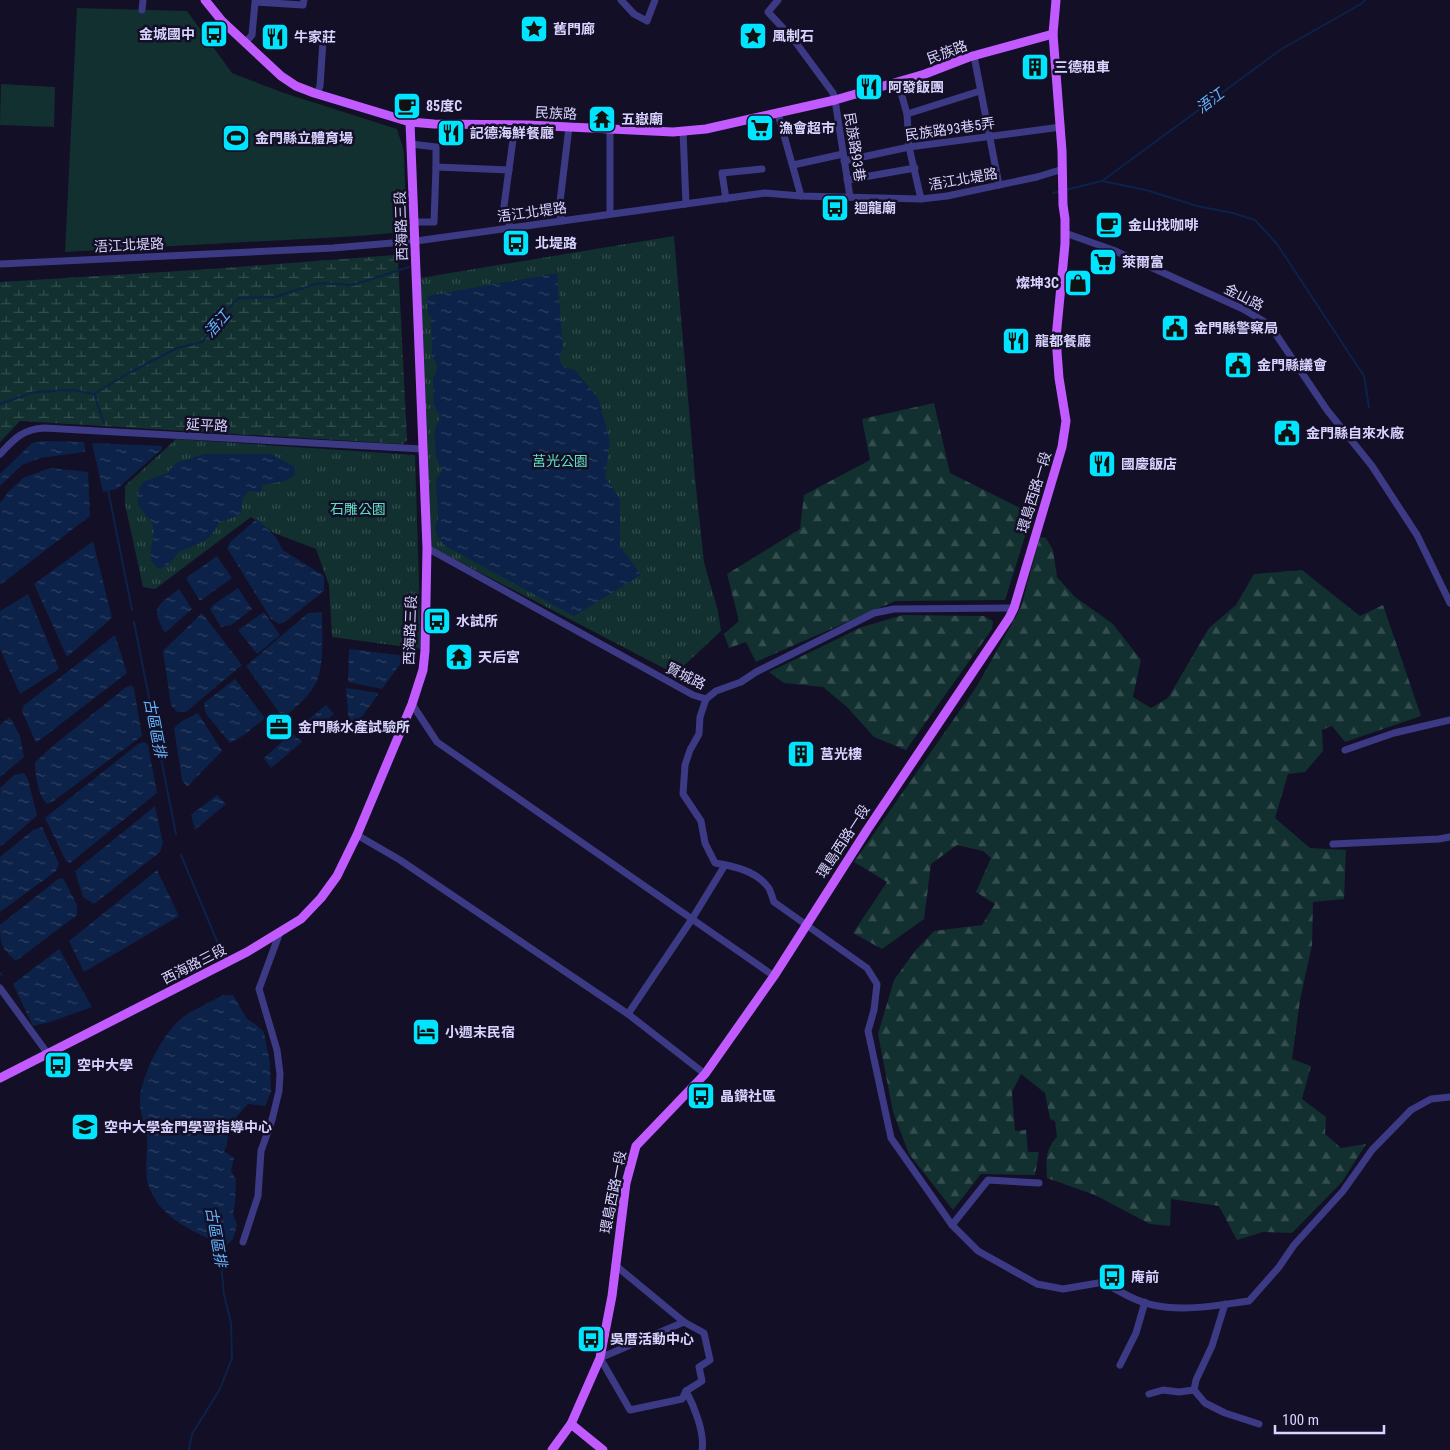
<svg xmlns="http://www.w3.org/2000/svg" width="1450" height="1450" viewBox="0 0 1450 1450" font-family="'Roboto Condensed','Noto Sans TC',sans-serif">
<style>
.grass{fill:#12302f}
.forest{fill:url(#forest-firs)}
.wetland{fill:url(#wetland-marsh)}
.park{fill:url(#park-tufts)}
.water{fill:url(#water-ripples)}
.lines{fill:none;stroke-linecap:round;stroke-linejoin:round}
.stream{stroke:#0c2248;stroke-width:2}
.minor{stroke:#3d3a85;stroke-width:7}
.major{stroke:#c25bff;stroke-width:9}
.labels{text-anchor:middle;stroke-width:5;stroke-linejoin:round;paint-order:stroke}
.poi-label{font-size:14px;font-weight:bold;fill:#d9d4ff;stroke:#130f26;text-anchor:start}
.street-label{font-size:14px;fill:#d9d4ff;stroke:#130f26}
.park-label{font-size:14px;fill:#5fe0c0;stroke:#130f26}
.water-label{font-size:15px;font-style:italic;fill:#62b6ff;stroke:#130f26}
</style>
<defs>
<pattern id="forest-firs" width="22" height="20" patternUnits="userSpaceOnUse" patternTransform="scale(1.25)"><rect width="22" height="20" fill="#12302f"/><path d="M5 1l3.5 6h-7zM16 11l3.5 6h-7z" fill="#344d4e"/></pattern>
<pattern id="wetland-marsh" width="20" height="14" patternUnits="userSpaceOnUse" patternTransform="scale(1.25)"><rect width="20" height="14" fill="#12302f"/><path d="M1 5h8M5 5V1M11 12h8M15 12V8" fill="none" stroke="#344d4e"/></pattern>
<pattern id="park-tufts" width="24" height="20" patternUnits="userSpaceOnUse" patternTransform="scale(1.25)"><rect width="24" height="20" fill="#12302f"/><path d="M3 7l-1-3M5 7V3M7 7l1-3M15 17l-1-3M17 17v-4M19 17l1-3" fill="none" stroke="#344d4e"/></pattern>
<pattern id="water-ripples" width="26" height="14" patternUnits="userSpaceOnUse" patternTransform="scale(1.25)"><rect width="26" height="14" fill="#0c2248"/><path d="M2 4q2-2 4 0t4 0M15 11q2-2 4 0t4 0" fill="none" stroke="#2f4163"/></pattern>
</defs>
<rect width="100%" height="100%" fill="#130f26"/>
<g class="grass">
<path d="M77,8L187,11L232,73L284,93L397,129L403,148L404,155L406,205L403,232L359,236L65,252Z"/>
<path d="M1,84L55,87L54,127L0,125Z"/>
</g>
<g class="forest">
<path d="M934,403L950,473L1032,514L1005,600L895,601L756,662L746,642L729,648L724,634L739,621L727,574L800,529L804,495L870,460L862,419Z"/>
<path d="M1040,537L1046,538L1053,550L1057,577L1075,597L1113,624L1141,660L1133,697L1151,708L1168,698L1209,628L1236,605L1254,574L1302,570L1360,616L1383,605L1421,716L1345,742L1332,726L1322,730L1323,751L1305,772L1288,774L1275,818L1310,848L1346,850L1344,899L1313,902L1312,945L1300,1000L1292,1059L1311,1066L1302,1099L1326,1117L1325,1134L1341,1148L1366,1144L1342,1182L1292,1233L1263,1232L1237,1240L1219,1206L1171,1199L1170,1226L1150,1224L1095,1195L1047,1178C1046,1162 1045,1149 1057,1137L1055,1121L1050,1119L1045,1093L1021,1074L1012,1092L1015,1131L1026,1130L1028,1152H1039L1035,1175L981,1174L953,1210L909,1154L893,1112L878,1034L894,980L915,951L934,931L982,925L995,904L976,892L991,858L983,851L957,845L931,864L924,919L882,949L853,933L887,882L854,862L977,686L1021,607Z"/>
<path d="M903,615L984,616L993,621L992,629L906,750L874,737L847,707L823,687L784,683L769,672L862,627Z"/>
</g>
<path class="wetland" d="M394,255L398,259L407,440L403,444L20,421L0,442V282L211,269Z"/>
<g class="park">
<path d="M674,236L695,478L704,562L718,611L721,631L675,674L429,546L420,278Z"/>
<path d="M176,439L415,455L421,649L332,637L329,585L316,549L274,533L251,517L155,589L143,587L125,504V486Z"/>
</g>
<g class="water">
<path d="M557,273L563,348L559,358L564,368L574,369L598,398L610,441L605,477L620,499V546L641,575L574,616L447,547C438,540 432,531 438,519L436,478C448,471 436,464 436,455C435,447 434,438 435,431C436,422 440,424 439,412L434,408L433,376L436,373L437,364L432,357L431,317L428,314L427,296Z"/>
<path d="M44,441L84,442L85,452L40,458L22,465L0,486V474L32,443Z"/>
<path d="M92,443L162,446V449L117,489L103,492Z"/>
<path d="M204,454H271L295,467V475L285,481L262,485L261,492L248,491L242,500L241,514L219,523L210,537L196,545L180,551L169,564L160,569C140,558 159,540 152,523C151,519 147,517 145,514C135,504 136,494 143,482L167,473L176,463Z"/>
<path d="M50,468L88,472L90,516L0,585V503L9,491L23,478Z"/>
<path d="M257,519L275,536L283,550L324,576V591L285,622L279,624L271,619L227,548L230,542Z"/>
<path d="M93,541L112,618L67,657L34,584Z"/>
<path d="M217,556L232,578L200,601L186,578Z"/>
<path d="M238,588L252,609L231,625L221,627L210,609L213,605Z"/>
<path d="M179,589L192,609L165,633C150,607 157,606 179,589Z"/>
<path d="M28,594L59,669L20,694L0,649V611Z"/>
<path d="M264,612L280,635L257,654L238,630Z"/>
<path d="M322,612C322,635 326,673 311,691C304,701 293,710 283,718L246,666L308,613Z"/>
<path d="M202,613L242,665L186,712H177L171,705L163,651Z"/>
<path d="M115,635L127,673L36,743L22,711L23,706Z"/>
<path d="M349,649L406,656L382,689L348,682Z"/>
<path d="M235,679L265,718L244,735L230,743L206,714L204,703Z"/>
<path d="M131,685L134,689L142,736L52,802L47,804C38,796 35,774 35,762L54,745L125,688Z"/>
<path d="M346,688L379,693L354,728L349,725Z"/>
<path d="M326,705L334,714L310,734L302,725Z"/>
<path d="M198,713L222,751L187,787L182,780L174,728L182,721Z"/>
<path d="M10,717L20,736L24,757L0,777V725Z"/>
<path d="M292,733L302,742L271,768L264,758Z"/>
<path d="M144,742L148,745L157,793L70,863L66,861L45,818L138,744Z"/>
<path d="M24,773L28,779L37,816L0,847V788L14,775Z"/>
<path d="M217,795L226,804L195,830L191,815Z"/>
<path d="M155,806L163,843L160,852L94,904L83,897L75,871Z"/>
<path d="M42,827L59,864L56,871L0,912V857L33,830Z"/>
<path d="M157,870L179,916L84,972L69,941Z"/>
<path d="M63,878L77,905V915L16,961C1,948 0,944 0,925L58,879Z"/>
<path d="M59,949L92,1007L50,1022L33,1026L13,984Z"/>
<path d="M223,995H233L247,1019L255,1024L264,1032L270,1064L271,1092L265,1106L248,1104L229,1125L227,1145L224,1151L234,1158L231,1171L236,1180L235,1204L233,1214L237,1225L233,1239L226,1246C196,1233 159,1219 148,1184C144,1170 148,1153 147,1138C145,1126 140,1113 140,1101C140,1077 164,1031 183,1017C195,1009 210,1002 223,995Z"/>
</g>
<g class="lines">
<g class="stream">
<path d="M1102,181L1146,190L1197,206L1233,213L1255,220L1277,244L1364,376L1369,407"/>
<path d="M1065,190L1102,181L1280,50L1361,4L1365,0"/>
<path d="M1053,193L1060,191"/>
<path d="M94,394L104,423"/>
<path d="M0,404L34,392L73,390L94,394L127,374L177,348L202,342L226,311L239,298L275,297L319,283L353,285L409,267"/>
<path d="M108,490L132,610"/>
<path d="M134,622L176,834"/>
<path d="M181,855L224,958"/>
<path d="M0,973L2,975"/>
<path d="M189,1450L192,1434L220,1389L232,1358L231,1323L224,1295L219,1241"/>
</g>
<g class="minor">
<path d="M621,0L634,14L647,21L655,0"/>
<path d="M778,0L768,12L794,40L833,93L835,100L850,197"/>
<path d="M142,10L143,0"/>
<path d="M245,43L252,35L255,2L303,5L304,0"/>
<path d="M974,56L999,185"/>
<path d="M898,82L907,114L909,147L921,199"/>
<path d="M317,94L320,86L323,41"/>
<path d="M778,114L801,196"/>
<path d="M907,114L980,91"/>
<path d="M683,131L686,204"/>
<path d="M411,144L436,147V167L509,170"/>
<path d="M844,161L909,147L1061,127"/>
<path d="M793,165L843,154"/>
<path d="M847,180L915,168"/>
<path d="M726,199L722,173L762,169"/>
<path d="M610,214V129"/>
<path d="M562,221L559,210L569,127"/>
<path d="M415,222H434L436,167"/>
<path d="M510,227L504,206L515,125"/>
<path d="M1065,233L1113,250L1243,309L1265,322L1275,333L1327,410L1372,466L1417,535L1450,603"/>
<path d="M0,264L333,248L416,241L765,193L801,196L921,199L947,196L1037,177L1063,169"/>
<path d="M0,454C14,439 23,429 44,428L422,449"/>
<path d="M427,548L693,695L706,699L700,717L699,734L690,750L685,765L683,794L701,821L705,843L715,863C734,866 756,871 768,887C771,891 772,897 774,902L867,968L877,984L874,1010L868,1031L891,1138L952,1225L978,1251L1037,1284L1063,1289L1104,1282C1117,1291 1138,1302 1153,1305C1184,1312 1219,1305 1249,1301L1279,1267L1294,1245L1343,1191L1372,1150L1411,1110L1431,1099L1450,1097"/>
<path d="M706,699L716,691L741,682L756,672L874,613L894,609L1014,608"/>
<path d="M412,704L437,742L774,976"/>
<path d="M1345,750L1394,733L1450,720"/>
<path d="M357,835L400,860L628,1014L705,1074"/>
<path d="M1333,844L1439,839L1450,837"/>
<path d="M0,988L48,1054"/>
<path d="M628,1014L692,919L725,865"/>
<path d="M952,1225L988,1180L1039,1183"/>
<path d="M243,1242L258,1196L261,1151L272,1120L279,1091L280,1074L277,1050L259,989L280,932"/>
<path d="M615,1265L684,1322L600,1358L630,1410L682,1399L686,1391"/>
<path d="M684,1322L704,1333L710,1360L699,1367L702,1381L686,1391C694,1406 705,1433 702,1450"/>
<path d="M1120,1365L1136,1333L1145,1302"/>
<path d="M1194,1390L1205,1403L1225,1413L1259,1424"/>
<path d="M1149,1394L1163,1390L1179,1392L1194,1390L1196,1380L1212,1346L1225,1304"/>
</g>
<g class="major">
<path d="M205,0L222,21L281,76L296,86L314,93L410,122L434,124L528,125L673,132L706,129L835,100L925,74L969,57L1053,34"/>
<path d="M0,1078L247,952L301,919L321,898L337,876L357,835L412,704L423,670L425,651L427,548L410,122"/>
<path d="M571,1424L603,1450"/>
<path d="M552,1450L571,1424L600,1358L612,1296L626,1183L636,1146L705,1074L774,976L867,830L1009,618L1014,608L1062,447L1066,421L1059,378L1056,338L1065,244V219L1063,205L1062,151L1053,34L1056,0"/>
</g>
</g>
<defs>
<g id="sight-square" transform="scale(1.4375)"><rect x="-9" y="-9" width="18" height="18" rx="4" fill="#00e5ff" stroke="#130f26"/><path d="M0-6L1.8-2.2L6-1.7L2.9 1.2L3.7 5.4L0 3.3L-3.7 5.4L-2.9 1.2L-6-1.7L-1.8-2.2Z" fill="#111"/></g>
<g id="bus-square" transform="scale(1.4375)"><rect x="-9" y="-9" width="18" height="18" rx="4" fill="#00e5ff" stroke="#130f26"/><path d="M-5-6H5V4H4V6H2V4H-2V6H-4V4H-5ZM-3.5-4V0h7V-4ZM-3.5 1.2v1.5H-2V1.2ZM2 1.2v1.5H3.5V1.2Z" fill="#111"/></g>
<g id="restaurant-square" transform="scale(1.4375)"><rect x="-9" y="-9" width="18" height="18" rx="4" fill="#00e5ff" stroke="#130f26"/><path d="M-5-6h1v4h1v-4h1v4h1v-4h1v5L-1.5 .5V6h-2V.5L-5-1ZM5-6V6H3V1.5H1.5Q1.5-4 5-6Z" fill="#111"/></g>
<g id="building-square" transform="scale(1.4375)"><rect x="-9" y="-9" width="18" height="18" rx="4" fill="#00e5ff" stroke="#130f26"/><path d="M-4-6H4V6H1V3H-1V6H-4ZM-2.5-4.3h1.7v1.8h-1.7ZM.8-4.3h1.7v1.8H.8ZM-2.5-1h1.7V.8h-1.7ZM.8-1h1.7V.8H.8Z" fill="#111"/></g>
<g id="cafe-square" transform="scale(1.4375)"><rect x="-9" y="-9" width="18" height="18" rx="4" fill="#00e5ff" stroke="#130f26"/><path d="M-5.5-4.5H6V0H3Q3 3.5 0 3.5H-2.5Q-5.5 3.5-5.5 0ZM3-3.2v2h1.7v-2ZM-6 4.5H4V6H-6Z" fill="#111"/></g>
<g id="temple-square" transform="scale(1.4375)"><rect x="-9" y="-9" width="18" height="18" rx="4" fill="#00e5ff" stroke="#130f26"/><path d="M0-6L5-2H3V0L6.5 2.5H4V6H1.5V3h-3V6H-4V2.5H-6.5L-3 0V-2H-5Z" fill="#111"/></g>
<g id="supermarket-square" transform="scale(1.4375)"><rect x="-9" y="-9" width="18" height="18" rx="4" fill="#00e5ff" stroke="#130f26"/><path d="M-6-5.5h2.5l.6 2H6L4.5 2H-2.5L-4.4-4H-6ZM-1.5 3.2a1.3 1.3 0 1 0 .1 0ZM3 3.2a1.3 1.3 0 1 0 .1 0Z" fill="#111"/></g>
<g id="stadium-square" transform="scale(1.4375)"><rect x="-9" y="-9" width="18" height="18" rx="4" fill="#00e5ff" stroke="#130f26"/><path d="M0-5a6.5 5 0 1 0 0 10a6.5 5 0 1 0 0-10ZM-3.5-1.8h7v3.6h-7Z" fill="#111"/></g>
<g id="shop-square" transform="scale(1.4375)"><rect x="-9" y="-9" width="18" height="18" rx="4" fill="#00e5ff" stroke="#130f26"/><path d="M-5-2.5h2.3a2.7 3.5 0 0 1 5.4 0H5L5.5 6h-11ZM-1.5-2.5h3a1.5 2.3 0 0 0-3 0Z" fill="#111"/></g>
<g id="civic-square" transform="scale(1.4375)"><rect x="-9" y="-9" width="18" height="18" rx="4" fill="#00e5ff" stroke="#130f26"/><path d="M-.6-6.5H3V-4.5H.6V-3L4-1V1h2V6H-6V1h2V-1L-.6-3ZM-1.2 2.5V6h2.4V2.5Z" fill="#111"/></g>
<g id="office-square" transform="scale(1.4375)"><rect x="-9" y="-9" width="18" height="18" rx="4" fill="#00e5ff" stroke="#130f26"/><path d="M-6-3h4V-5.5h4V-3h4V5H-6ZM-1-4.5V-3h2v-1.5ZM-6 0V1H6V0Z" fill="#111"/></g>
<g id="hotel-square" transform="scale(1.4375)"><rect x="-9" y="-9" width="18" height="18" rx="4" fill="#00e5ff" stroke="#130f26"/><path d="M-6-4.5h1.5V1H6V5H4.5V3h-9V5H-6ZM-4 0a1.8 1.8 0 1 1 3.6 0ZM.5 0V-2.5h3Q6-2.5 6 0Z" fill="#111"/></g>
<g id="university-square" transform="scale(1.4375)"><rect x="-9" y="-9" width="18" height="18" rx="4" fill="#00e5ff" stroke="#130f26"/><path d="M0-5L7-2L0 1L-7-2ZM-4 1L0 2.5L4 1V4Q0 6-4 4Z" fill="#111"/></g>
</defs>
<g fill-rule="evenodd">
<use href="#sight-square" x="534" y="29"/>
<use href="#bus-square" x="214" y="34"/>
<use href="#sight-square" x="753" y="36"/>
<use href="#restaurant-square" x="275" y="37"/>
<use href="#building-square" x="1035" y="67"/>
<use href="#restaurant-square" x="869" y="87"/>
<use href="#cafe-square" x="407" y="106"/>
<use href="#temple-square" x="602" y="119"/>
<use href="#supermarket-square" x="760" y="128"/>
<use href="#restaurant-square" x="451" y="133"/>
<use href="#stadium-square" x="236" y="138"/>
<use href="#bus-square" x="835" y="208"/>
<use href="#cafe-square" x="1109" y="225"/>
<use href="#bus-square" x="516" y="243"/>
<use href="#supermarket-square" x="1103" y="262"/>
<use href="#shop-square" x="1078" y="283"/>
<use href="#civic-square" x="1175" y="328"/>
<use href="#restaurant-square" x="1016" y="341"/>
<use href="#civic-square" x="1238" y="365"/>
<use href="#civic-square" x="1287" y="433"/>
<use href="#restaurant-square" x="1102" y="464"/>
<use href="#bus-square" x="437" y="621"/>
<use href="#temple-square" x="459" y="657"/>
<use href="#office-square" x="279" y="727"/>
<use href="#building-square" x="801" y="754"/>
<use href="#hotel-square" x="426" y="1032"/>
<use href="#bus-square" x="58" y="1065"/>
<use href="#bus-square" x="701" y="1096"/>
<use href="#university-square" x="85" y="1127"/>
<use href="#bus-square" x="1112" y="1277"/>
<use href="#bus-square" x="591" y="1339"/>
</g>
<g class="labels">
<g class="poi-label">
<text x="553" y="34">舊門廊</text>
<text x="195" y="39" text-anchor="end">金城國中</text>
<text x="772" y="41">風制石</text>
<text x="294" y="42">牛家莊</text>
<text x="1054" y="72">三德租車</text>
<text x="888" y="92">阿發飯團</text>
<text x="426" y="111">85度C</text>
<text x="621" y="124">五嶽廟</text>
<text x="779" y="133">漁會超市</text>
<text x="470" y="138">記德海鮮餐廳</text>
<text x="255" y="143">金門縣立體育場</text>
<text x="854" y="213">迴龍廟</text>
<text x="1128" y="230">金山找咖啡</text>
<text x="535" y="248">北堤路</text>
<text x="1122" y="267">萊爾富</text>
<text x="1059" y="288" text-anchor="end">燦坤3C</text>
<text x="1194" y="333">金門縣警察局</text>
<text x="1035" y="346">龍都餐廳</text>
<text x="1257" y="370">金門縣議會</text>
<text x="1306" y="438">金門縣自來水廠</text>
<text x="1121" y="469">國慶飯店</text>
<text x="456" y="626">水試所</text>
<text x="478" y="662">天后宮</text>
<text x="298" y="732">金門縣水產試驗所</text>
<text x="820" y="759">莒光樓</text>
<text x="445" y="1037">小週末民宿</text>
<text x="77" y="1070">空中大學</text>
<text x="720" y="1101">晶鑽社區</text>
<text x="104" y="1132">空中大學金門學習指導中心</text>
<text x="1131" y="1282">庵前</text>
<text x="610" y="1344">吳厝活動中心</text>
</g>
<g class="street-label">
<text transform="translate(947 52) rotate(-20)" y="5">民族路</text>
<text transform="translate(556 113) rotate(3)" y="5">民族路</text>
<text transform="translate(950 129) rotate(-8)" y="5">民族路93巷5弄</text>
<text transform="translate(855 147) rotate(81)" y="5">民族路93巷</text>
<text transform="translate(963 179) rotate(-10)" y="5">浯江北堤路</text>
<text transform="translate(532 212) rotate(-8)" y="5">浯江北堤路</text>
<text transform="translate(401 226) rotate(-92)" y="5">西海路三段</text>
<text transform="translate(129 245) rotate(-3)" y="5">浯江北堤路</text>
<text transform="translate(1244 297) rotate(27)" y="5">金山路</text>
<text transform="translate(207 425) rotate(3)" y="5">延平路</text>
<text transform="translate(1034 492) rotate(-73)" y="5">環島西路一段</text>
<text transform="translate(410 630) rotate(-88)" y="5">西海路三段</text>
<text transform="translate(686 676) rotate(26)" y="5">賢城路</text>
<text transform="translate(843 841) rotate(-57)" y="5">環島西路一段</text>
<text transform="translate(194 964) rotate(-27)" y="5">西海路三段</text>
<text transform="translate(613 1192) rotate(-79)" y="5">環島西路一段</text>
</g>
<g class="park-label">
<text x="560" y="466">莒光公園</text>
<text x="358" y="514">石雕公園</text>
</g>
<g class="water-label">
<text transform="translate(1210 101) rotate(-37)" y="5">浯江</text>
<text transform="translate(217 324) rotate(-49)" y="5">浯江</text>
<text transform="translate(155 728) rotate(79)" y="5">古區區排</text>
<text transform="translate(216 1237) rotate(80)" y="5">古區區排</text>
</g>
</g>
<path d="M1275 1425v8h109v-8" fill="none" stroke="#d9d4ff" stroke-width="2.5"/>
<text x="1282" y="1425" font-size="15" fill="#d9d4ff" stroke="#130f26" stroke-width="4" paint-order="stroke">100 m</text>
</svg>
